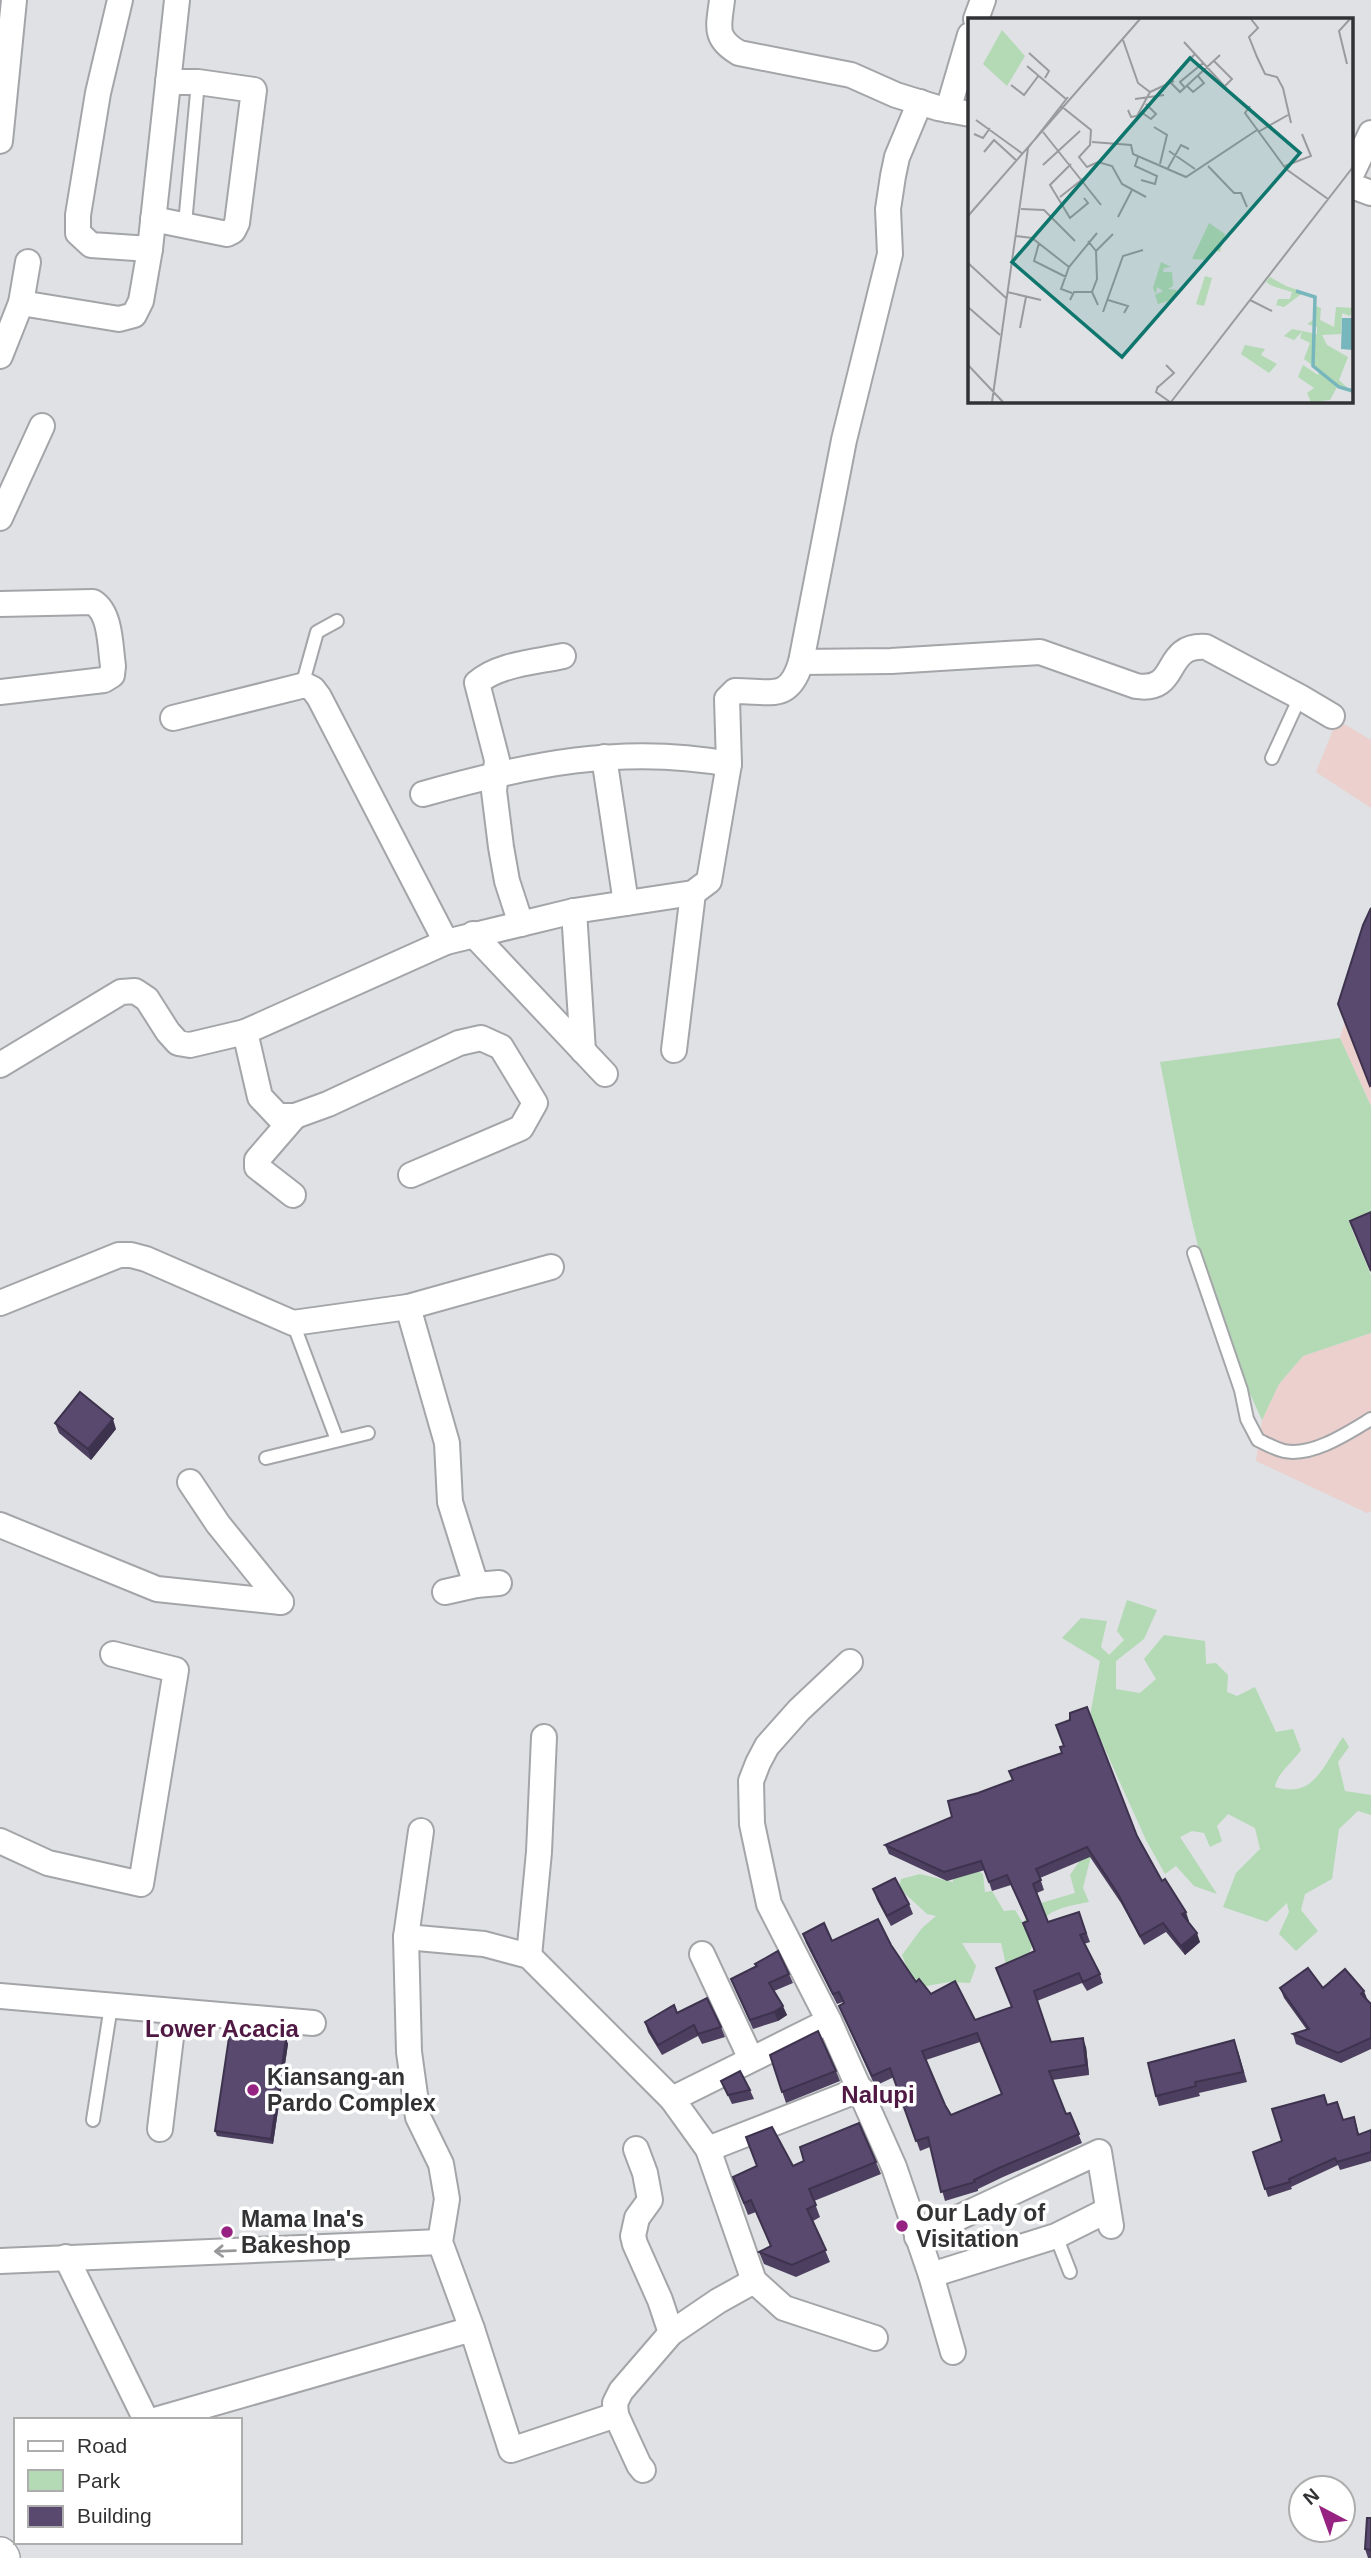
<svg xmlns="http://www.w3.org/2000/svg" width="1371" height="2558" viewBox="0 0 1371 2558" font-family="Arial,sans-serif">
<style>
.industrial{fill:#ebd0cd}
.green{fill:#b3dab5}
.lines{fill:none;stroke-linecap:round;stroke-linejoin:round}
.lane-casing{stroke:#a3a5a8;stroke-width:16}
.street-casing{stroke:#a3a5a8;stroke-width:28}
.secondary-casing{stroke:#a3a5a8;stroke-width:38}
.lane{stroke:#fff;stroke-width:12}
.street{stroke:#fff;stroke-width:24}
.secondary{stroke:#fff;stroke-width:35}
.wall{fill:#4d3f5f;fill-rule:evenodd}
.shaded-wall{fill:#3e334e}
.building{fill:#59496f;stroke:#3e334e;stroke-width:2;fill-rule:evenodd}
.oneway{stroke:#98989a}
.poi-dot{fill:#962381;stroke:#fff;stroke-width:2.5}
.labels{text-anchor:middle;stroke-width:7;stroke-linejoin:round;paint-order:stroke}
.poi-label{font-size:23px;font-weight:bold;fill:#323234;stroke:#fff;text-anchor:start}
.neighbourhood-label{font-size:24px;font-weight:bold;fill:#501944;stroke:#fff}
.inset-river{fill:none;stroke:#77b6bc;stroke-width:3.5}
.inset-road{fill:none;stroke:#9a9b9e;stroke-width:2}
.view{fill:#0f766e;fill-opacity:0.15;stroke:#0f766e;stroke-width:3.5}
.inset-edge{fill:none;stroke:#323234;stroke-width:3.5}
</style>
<rect width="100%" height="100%" fill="#dfe1e4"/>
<g class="industrial">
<path d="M1337,720L1371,740V808L1316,772Z"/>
<path d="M1371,937V1106L1340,1038Z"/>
<path d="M1371,1333V1511L1367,1513L1256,1461L1262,1420L1279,1384L1303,1356Z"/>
</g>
<g class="green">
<path d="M1340,1038L1371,1106V1221L1352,1230L1371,1275V1333L1303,1356L1279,1384L1262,1420C1241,1375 1222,1328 1208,1281C1186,1210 1175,1135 1160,1062Z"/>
<path d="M1127,1600L1157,1610L1144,1639L1116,1661V1689L1140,1693L1156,1679L1144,1659L1164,1635L1205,1641L1206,1664L1216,1663L1228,1675L1227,1692L1237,1696L1255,1687L1276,1732L1293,1729L1301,1750C1293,1762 1277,1773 1275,1787C1315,1799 1323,1765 1343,1737L1349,1747L1338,1762L1345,1791L1371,1795V1815L1358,1811L1339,1829L1332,1879L1305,1894L1301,1910L1318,1931L1296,1951L1279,1934L1289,1912L1287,1903L1267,1922L1223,1907L1236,1873L1260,1849L1255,1828L1228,1814L1217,1826L1222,1841L1210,1847L1204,1833L1192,1831L1180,1837L1217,1894L1194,1886L1176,1866L1165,1874L1146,1840L1090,1716L1100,1661L1062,1638L1081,1618L1107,1621L1101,1647L1109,1655L1124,1640L1117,1631Z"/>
<path d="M1083,1856H1091L1083,1888L1089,1902C1039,1911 1042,1916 1027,1962L1006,1965L1001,1943H962L976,1966L970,1983L949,1982L915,1988L902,1955L922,1928L936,1916L927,1914L899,1888L901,1879L920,1874L953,1882V1866L965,1863L983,1874L985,1892L992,1891L1004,1911L1015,1910L1023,1923L1031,1906L1075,1893L1070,1875Z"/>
</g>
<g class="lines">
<g class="lane-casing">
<g id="lane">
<path d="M185,224L198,82"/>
<path d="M305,685V675L317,632L337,621"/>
<path d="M1272,758L1300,697"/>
<path d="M1194,1253L1241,1390L1247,1419L1258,1440C1267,1444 1275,1449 1284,1451C1312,1457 1348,1433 1371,1419"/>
<path d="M293,1323L337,1440"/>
<path d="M266,1458L368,1433"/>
<path d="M93,2120L111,2006"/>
<path d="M1056,2236L1070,2272"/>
</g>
</g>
<g class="street-casing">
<g id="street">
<path d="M120,0L98,93L78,215V233L91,245L150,249"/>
<path d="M722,0C719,26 713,38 739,53L851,75L896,95L938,108L970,114"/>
<path d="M976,19L983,0"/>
<path d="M948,110L970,35"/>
<path d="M0,141L14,0"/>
<path d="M1352,173L1371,133"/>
<path d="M1352,186L1371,193"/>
<path d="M153,219L227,234L233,231L237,223L254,90L198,82H168"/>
<path d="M21,303L119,319L134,315L141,301L150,249L177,0"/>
<path d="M0,356L21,303L28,262"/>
<path d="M0,518L42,426"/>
<path d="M0,604L93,602C111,613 110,646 113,666L112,675L104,680L0,692"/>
<path d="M801,662L891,661L1040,652L1136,686C1181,693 1161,644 1206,647L1300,697L1332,716"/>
<path d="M173,718L305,685L313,689L319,697L446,942"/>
<path d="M604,757L626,903"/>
<path d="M423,794C525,765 622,744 729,764"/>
<path d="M574,911L583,1051"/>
<path d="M521,924L507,881L501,847L494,791L497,760L477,683C498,664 536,662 563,656"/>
<path d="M473,934L605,1074"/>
<path d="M245,1032L260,1097L278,1116H295L328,1104L459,1043L481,1038L501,1047L535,1103L521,1128L411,1175"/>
<path d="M674,1050L693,893"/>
<path d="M0,1065L121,992L135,991L147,999L168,1032L178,1043L190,1045L245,1032L446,942L574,911L693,893L709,881L729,764L727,699L735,691C771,691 789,702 801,662L844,440L890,254L888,209L893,176L897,157L920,102"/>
<path d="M293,1195L257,1167V1160L295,1116"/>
<path d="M0,1303L119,1255H131L146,1259L293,1323L408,1307L551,1267"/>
<path d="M408,1307L447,1443L450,1502L476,1585"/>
<path d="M190,1482L218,1524L281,1602"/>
<path d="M0,1525L157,1589L281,1602"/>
<path d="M445,1592L476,1585L499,1583"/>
<path d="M850,1662L799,1710L767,1746L758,1763L751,1781L752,1824L769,1904L829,2021L894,2167L931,2275L953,2352"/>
<path d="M421,1831L406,1937L409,2052L418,2117L441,2164L447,2199L440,2242L472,2329L511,2450L616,2415"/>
<path d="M0,1841L48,1863L141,1884L176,1670L113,1654"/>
<path d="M406,1937L484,1944L529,1956L672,2099L708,2149L754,2281L784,2308L875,2338"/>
<path d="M702,1954L751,2059"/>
<path d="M529,1956L539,1852L544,1737"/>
<path d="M0,1996L313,2023"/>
<path d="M672,2099L829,2021"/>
<path d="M160,2129L174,2012"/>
<path d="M636,2149L645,2173L650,2200L637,2218L633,2236L635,2244L660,2300L671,2333"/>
<path d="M708,2149L861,2089"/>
<path d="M917,2237L1099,2152L1111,2226"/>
<path d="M66,2257L146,2420"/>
<path d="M0,2261L440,2242"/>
<path d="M931,2275L1056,2236L1108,2210"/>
<path d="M155,2420L472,2329"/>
<path d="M643,2470L639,2465L616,2415L615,2403L621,2391L671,2333L718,2301L754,2281"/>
</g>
</g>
<g class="secondary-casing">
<path id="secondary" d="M0,2555L2,2558"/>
</g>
<use href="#lane" class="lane"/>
<use href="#street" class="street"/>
<use href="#secondary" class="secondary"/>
</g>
<g class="wall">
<path d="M55,1423L116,1429L91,1460L59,1433Z"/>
<path d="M1062,1753L1137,1836L1162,1881L1189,1921L1188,1922L1200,1942L1185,1955L1166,1932L1144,1945L1121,1903L1090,1857L1040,1878L1044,1890L1037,1893L1048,1922L1079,1912L1090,1942L1084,1944L1100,1974L1103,1983L1087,1991L1082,1983L1037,2001L1051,2042L1086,2047L1089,2075L1052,2080L1066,2114L1070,2113L1082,2143L1003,2177L978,2189V2191L945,2201L930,2147L920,2151L894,2077L875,2086L843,2015L839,2006L844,2004L843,2002L837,2004L806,1943L803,1934L832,1941L891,1945L916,1982L931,1994L975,2020L1012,2007L996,1968L1034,1951L1027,1921L1011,1885L992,1891L985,1870L947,1881L889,1854L885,1845L952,1817L978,1793L1013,1780ZM980,2042L1002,2094L951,2115L945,2105L926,2060Z"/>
<path d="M873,1889L909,1904L913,1914L891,1926L877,1900Z"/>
<path d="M756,1966L789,1974L793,1983L774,1991L787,2015L778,2021L753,2029L731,1979Z"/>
<path d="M1280,1988H1323L1368,2001L1371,2004V2049L1341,2063L1296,2044L1293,2034L1307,2030L1284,1998Z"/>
<path d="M677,2012L721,2027L725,2037L702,2044L698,2036L662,2055L648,2032L645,2022Z"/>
<path d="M286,2039L288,2044L273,2144L217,2136L215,2131Z"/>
<path d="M1238,2051L1247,2082L1199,2093L1200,2096L1159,2106L1156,2096Z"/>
<path d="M770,2055L836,2071L840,2081L786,2103Z"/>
<path d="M721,2081L750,2090L754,2099L732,2104Z"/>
<path d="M1327,2105L1343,2120L1354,2117L1359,2134L1371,2130V2161L1340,2170L1338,2165L1291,2187L1292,2189L1268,2197L1253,2152L1282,2141Z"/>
<path d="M876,2162L881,2174L814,2201L820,2217L813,2221L830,2262L796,2277L764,2264L759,2252L771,2246L756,2212L748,2215L733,2177L793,2166Z"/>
<path d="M1371,2518V2558H1368L1365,2549Z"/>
</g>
<g class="shaded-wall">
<path d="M113,1419L116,1429L91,1460L88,1449Z"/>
<path d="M1186,1912L1189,1921L1186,1924L1182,1914Z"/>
<path d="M1197,1933L1200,1942L1185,1955L1181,1946Z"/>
<path d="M1364,1991L1368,2001L1361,1994Z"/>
<path d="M783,2006L787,2015L778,2021L774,2012Z"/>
<path d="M1083,2038L1086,2047L1089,2075L1086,2065Z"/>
<path d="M286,2039L288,2044L273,2144L271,2139Z"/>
</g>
<g class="building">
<path d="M1371,908V1085L1370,1086L1338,1004L1363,925Z"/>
<path d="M1371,1212V1271L1350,1221Z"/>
<path d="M80,1392L113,1419L88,1449L55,1423Z"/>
<path d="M1087,1707L1137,1836L1162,1881L1165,1879L1186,1912L1182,1914L1197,1933L1181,1946L1163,1923L1140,1936L1118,1894L1087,1847L1036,1869L1041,1880L1033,1884L1048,1922L1079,1912L1086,1933L1080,1935L1100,1974L1083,1982L1079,1973L1034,1991L1051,2042L1083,2038L1086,2065L1049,2071L1066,2114L1070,2113L1079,2134L999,2168L974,2180L975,2182L941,2192L928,2137L916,2141L890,2068L872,2076L839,2006L844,2003L839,1992L833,1994L803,1934L824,1923L832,1941L878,1919L891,1945L916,1982L919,1979L931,1994L955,1981L975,2020L1012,2007L996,1968L1035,1951L1023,1923L1028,1921L1007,1875L989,1882L981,1861L944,1872L885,1845L952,1817L948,1801L978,1793L1013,1780L1009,1771L1062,1753L1060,1747L1064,1746L1056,1725L1070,1720V1713ZM977,2033L1002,2094L951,2115L945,2105L922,2051Z"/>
<path d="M895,1878L909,1904L887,1916L873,1889Z"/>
<path d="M778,1951L789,1974L769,1983L783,2006L774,2012L750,2020L731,1979L757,1966L755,1964Z"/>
<path d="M1308,1968L1323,1988L1345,1969L1364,1991L1361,1994L1371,2004V2038L1338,2053L1293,2034L1309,2029L1280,1988Z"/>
<path d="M707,1998L721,2027L698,2034L694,2025L658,2045L645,2022L674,2005L677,2013Z"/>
<path d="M230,2031L286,2039L271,2139L215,2131Z"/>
<path d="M818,2031L836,2071L782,2092L770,2055Z"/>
<path d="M1234,2040L1243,2072L1195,2082L1196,2086L1156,2096L1148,2063Z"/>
<path d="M740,2071L750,2090L728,2095L721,2081Z"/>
<path d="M1324,2095L1327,2105L1337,2102L1343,2120L1354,2117L1358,2135L1371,2130V2152L1337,2162L1335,2158L1289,2179L1290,2182L1265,2189L1253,2152L1282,2141L1272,2109Z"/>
<path d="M859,2123L876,2162L809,2189L816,2205L807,2209L826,2250L792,2265L759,2252L771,2246L751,2200L744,2203L733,2177L757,2166L746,2137L772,2127L793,2166L804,2161L800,2147Z"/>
<path d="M1367,2518H1371V2550L1365,2549Z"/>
</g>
<defs><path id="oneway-shaft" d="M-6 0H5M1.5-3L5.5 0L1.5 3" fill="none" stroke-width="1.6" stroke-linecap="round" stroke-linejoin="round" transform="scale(1.75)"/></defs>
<use class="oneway" href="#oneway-shaft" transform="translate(225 2251) rotate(178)"/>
<g class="poi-dot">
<circle cx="253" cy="2090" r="7"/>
<circle cx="902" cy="2226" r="7"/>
<circle cx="227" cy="2232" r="7"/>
</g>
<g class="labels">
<g class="poi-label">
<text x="267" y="2085">Kiansang-an<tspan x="267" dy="26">Pardo Complex</tspan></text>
<text x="916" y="2221">Our Lady of<tspan x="916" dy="26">Visitation</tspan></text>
<text x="241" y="2227">Mama Ina's<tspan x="241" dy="26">Bakeshop</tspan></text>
</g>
<g class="neighbourhood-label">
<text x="222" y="2037">Lower Acacia</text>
<text x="878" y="2103">Nalupi</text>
</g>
</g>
<g transform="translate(968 18)">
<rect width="385" height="385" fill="#dfe1e4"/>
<path d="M34,12L57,38L39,68L15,46ZM241,205L257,216L252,234L245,232L241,242L224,241ZM193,244L203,249L196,250L195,254H204L205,268L200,271L209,272L206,281L190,286L187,277L195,273L189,269L188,276L185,270ZM237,258L244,260L236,288L228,286ZM302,259L318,268L336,274L316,289L308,287L310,281H322L324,274L304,268L298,264ZM348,288L353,290L352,302L366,309L368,289L385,290L382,298L374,295L373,316L354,317L359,327L380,339L371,362L385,375L369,369L362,382L343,384L339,375L346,370L330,359L335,347L350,357L352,353L336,341L342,325L332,320L334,314L326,322L316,318L324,311L349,316V309L339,306L348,300ZM277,327L297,331L293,337L309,346L301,355L273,336Z" fill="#b3dab5"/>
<path d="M374,300H385V332L373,331Z" fill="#77b6bc"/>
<path class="inset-river" d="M328,273L347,279L345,348L371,369L385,373"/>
<path class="inset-road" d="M283,1L290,10L281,19L289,39L297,56L309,59L315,70L323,105M155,22L170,65L182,74L206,63M216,24L259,71M61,35L81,53L77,60M246,43L264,61L256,69M379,46L371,13L382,1M59,48L98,81M207,56L227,36M203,65L212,74L252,37M43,67L56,77L71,57M219,68L225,74L236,65L230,58M217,70L212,64L235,45M167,81L196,77M93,88L123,112L122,127L111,139L119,149L130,144L144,148L154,166L178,179M282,88L277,95L318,151L360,181M160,92L163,99L169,98L182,74M173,94L183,101L188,96L178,86M8,102L55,136M186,109L199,117L192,146M75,114L133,187M290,114L320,97M6,116L15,120L22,110M124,124L163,127L165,136L218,159L289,112M60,130L100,79M201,133L227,151M16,134L26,122L49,143M170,139L167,148L189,158L187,166L173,162M103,146L82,167L102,200L120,185L116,180M75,147L112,113M240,148L266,175H273L279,189M317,148L343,138L334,116M200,150L213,127L221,131M92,179L116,160M53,191L76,192L107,223M0,198L172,1M150,199L164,172M48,218L64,220L101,249M120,223L128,233L129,261L124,274L130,287M71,225L66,243L98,259M128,233L145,216M0,245L38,280M39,274L73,282M104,275L93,271L101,249L129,215M102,282L106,274H124M140,282L160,288L156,295M282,282L304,293M0,289L32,317M135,294L155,238L175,232M52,310L58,279M0,347L35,384M190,368L188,374L202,384M189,370L206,355L198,347M24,384L60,130M203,384L385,149"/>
<path class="view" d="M222,40L332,135L154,339L44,244Z"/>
<rect width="385" height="385" class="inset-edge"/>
</g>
<rect x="14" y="2418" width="228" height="126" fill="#ffffff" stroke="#adadae" stroke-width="2"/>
<rect x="28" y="2441" width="35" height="10" fill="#ffffff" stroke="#adadae" stroke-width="2"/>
<text x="77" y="2453" font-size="21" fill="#323234">Road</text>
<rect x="28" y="2470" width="35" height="21" fill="#b3dab5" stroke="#adadae" stroke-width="2"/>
<text x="77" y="2488" font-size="21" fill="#323234">Park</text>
<rect x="28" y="2506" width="35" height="21" fill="#59496f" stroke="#adadae" stroke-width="2"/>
<text x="77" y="2523" font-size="21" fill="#323234">Building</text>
<g transform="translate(1322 2509) rotate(319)"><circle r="33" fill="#ffffff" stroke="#adadae" stroke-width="2"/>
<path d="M0-5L12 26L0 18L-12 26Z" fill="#962381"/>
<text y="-10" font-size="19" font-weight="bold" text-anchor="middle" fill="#323234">N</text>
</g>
</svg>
